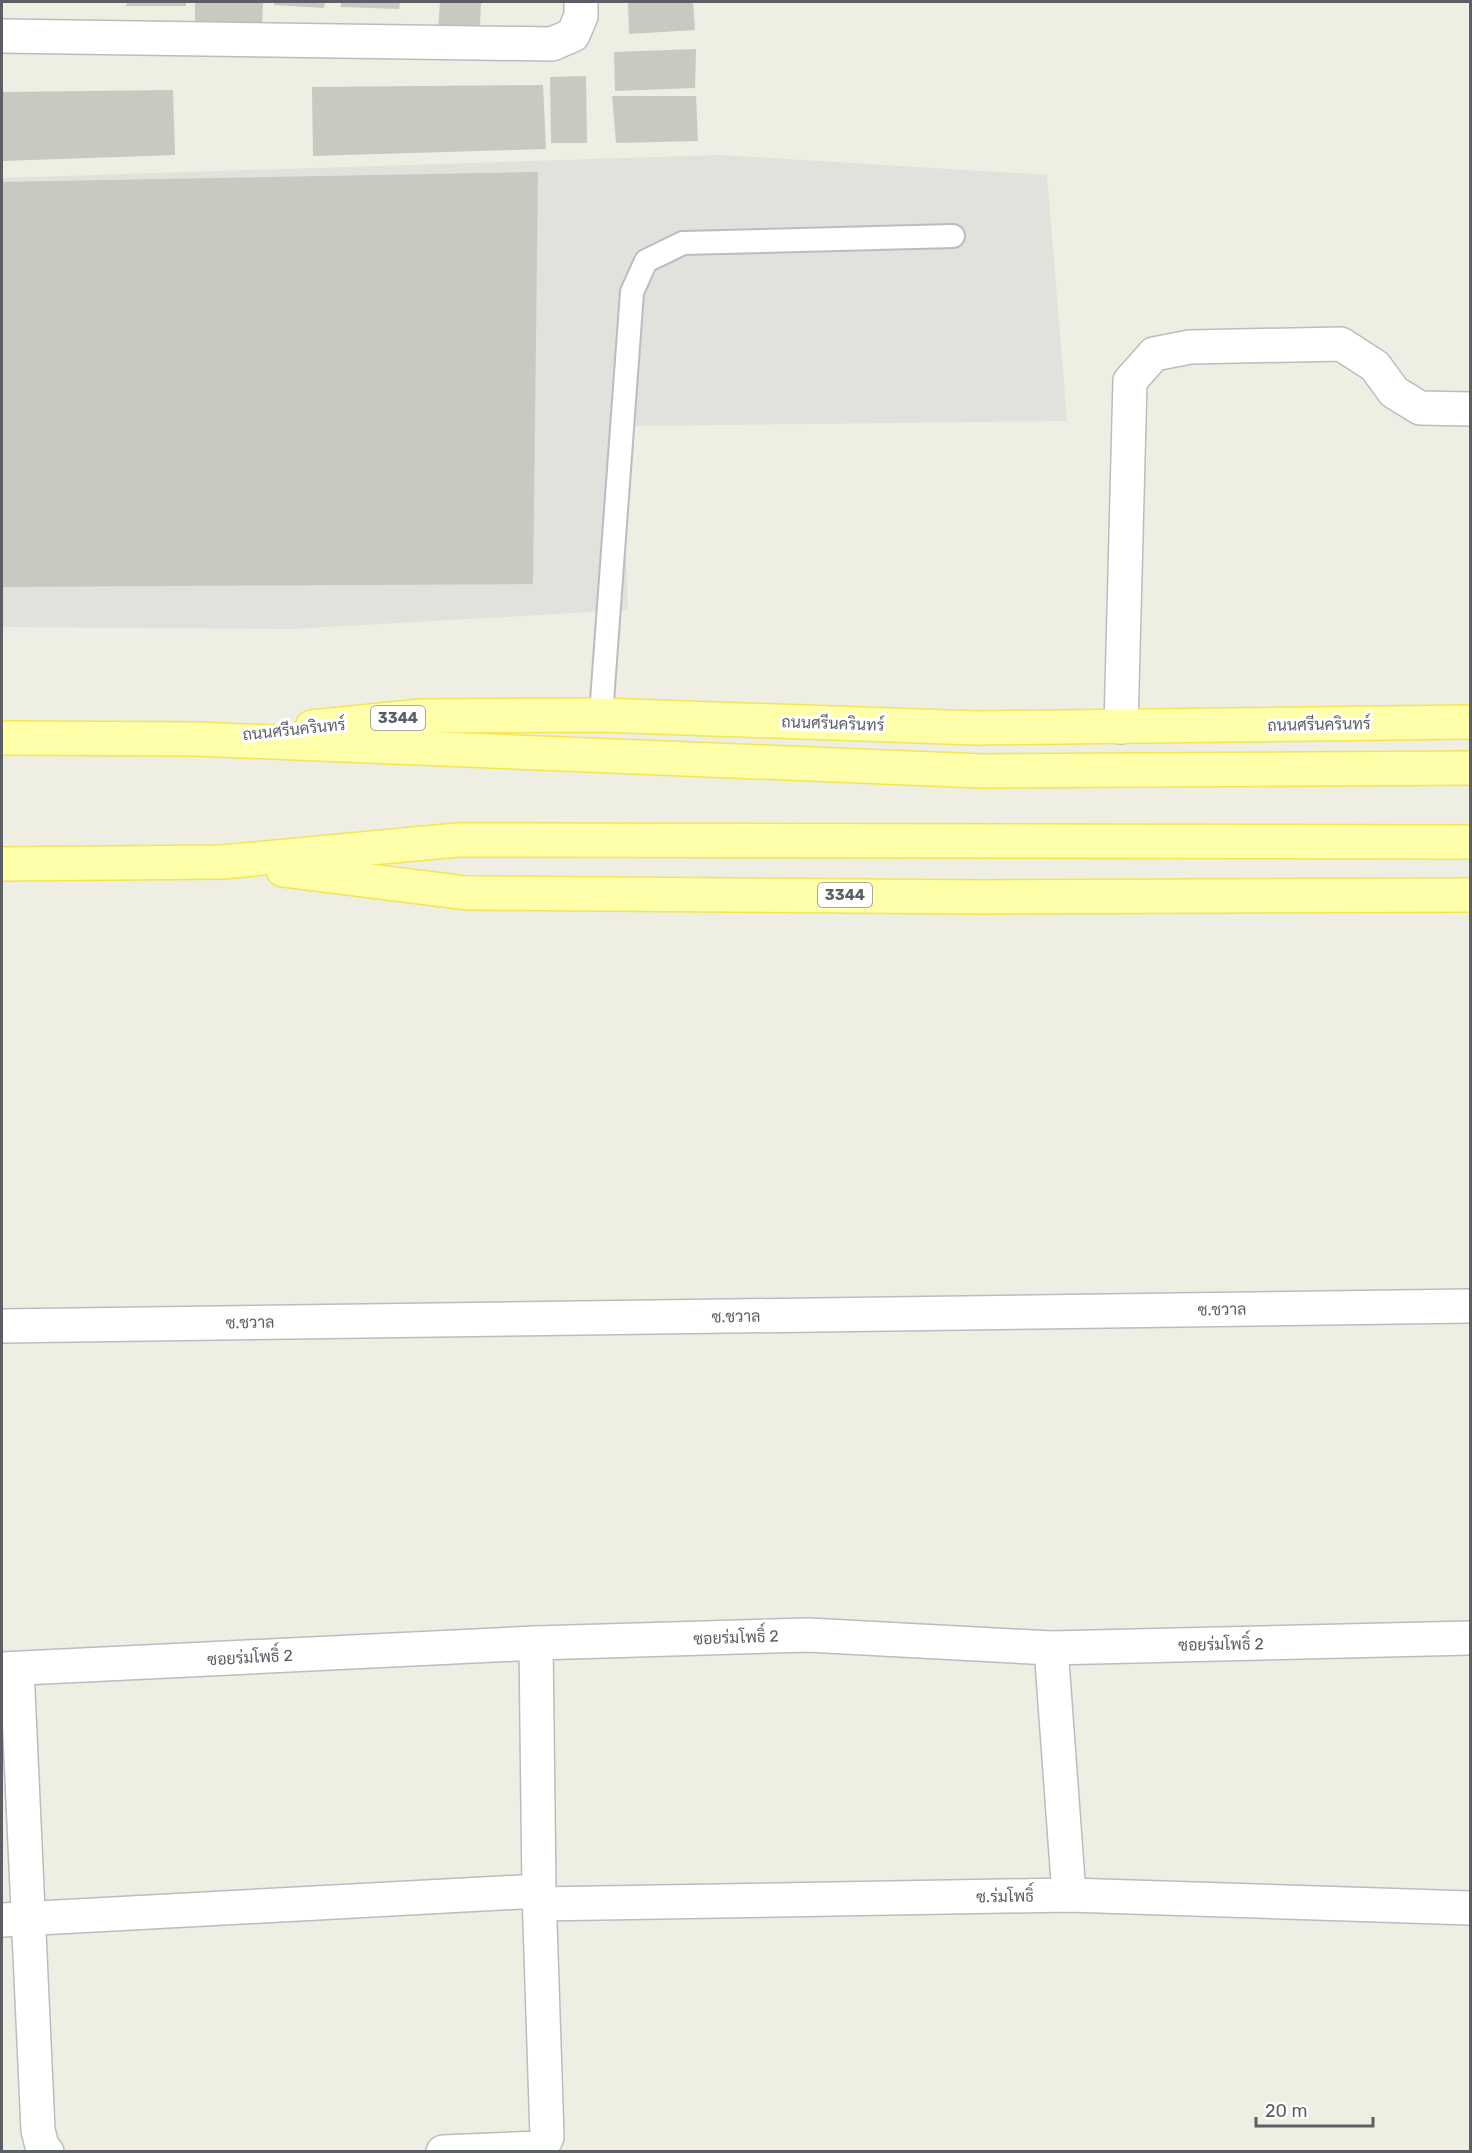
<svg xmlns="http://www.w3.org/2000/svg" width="1472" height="2153" viewBox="0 0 1472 2153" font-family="Rubik,Sarabun,sans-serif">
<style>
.industrial{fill:#e2e1db}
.building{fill:#c9c8c1}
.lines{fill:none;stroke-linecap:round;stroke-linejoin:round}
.lane-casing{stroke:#bbbcc2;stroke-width:26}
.street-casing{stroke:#bbbcc2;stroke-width:36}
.primary-casing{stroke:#f4e457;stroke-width:36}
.lane{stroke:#fff;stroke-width:22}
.street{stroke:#fff;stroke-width:33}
.primary{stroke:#feffa8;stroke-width:33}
.labels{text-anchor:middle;stroke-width:6;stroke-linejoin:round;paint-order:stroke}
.shield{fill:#fff;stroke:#8c8e92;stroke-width:1.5}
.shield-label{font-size:15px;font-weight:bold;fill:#5b5e64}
.street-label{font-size:16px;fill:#5b5e64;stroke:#fff}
</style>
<rect width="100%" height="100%" fill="#eeeee3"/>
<path class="industrial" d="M720,155L1047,175L1067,421L622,426L628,610L290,629L2,627V178Z"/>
<g class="building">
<path d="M127,2H186V6H126Z"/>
<path d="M195,2H263L262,25L195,22Z"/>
<path d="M274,2H325L324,8L274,5Z"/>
<path d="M341,2H400L399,9L341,7Z"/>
<path d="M440,2H481L480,27L438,30Z"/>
<path d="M628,2H693L695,30L629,34Z"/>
<path d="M696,49L695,88L615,91L614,52Z"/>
<path d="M586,76L587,143H551L550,77Z"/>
<path d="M543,85L546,149L313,156L312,87Z"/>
<path d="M173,90L175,155L2,161V92Z"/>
<path d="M612,96H696L698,141L616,143Z"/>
<path d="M538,172L533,584L2,587V182Z"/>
</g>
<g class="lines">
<g class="lane-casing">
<path id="lane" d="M601,715L632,292L646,261L683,243L953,236"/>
</g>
<g class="street-casing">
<g id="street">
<path d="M2,36L552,44L573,35L581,16V2"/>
<path d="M1121,727L1130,381L1154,354L1190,347L1341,344L1375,366L1394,392L1420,408L1470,409"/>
<path d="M2,1326L1470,1306"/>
<path d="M1051,1648L1069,1895"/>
<path d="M2,1669L536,1643L808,1635L1051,1648L1470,1638"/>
<path d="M17,1669L38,2130L42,2146L47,2152"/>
<path d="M540,1904L1069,1895L1470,1908"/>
<path d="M2,1920L539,1891"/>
<path d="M443,2152L537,2148L544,2143L547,2137L539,1891L536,1643"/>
</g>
</g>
<g class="primary-casing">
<g id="primary">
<path d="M312,727L421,716L601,715L976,728L1470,722"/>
<path d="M2,738L197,739L982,771L1470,768"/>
<path d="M2,864L222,862L457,840L1470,842"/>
<path d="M283,870L467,893L982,897L1470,895"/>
</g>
</g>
<use href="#lane" class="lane"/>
<use href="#street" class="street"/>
<use href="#primary" class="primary"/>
</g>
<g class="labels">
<g class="shield">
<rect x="371" y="706" width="54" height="24" rx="4.5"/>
<rect x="818" y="883" width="54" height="24" rx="4.5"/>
</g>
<g class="shield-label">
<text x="398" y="723">3344</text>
<text x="845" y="900">3344</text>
</g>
<g class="street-label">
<text transform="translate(833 723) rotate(2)" y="6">ถนนศรีนครินทร์</text>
<text transform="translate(1319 724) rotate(-1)" y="6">ถนนศรีนครินทร์</text>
<text transform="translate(294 729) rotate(-6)" y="6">ถนนศรีนครินทร์</text>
<text transform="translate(1222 1309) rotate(-1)" y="6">ซ.ชวาล</text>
<text transform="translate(736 1316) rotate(-1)" y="6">ซ.ชวาล</text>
<text transform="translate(250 1322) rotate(-1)" y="6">ซ.ชวาล</text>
<text transform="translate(736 1637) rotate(-2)" y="6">ซอยร่มโพธิ์ 2</text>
<text transform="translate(1221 1644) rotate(-1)" y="6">ซอยร่มโพธิ์ 2</text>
<text transform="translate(250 1657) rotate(-3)" y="6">ซอยร่มโพธิ์ 2</text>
<text transform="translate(1005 1896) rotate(-1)" y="6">ซ.ร่มโพธิ์</text>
</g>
</g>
<rect width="1472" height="2153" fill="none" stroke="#5b5e64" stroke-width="6"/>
<path d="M1256 2117v9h117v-9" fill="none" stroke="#5b5e64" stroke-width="3"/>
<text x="1265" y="2117" font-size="18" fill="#5b5e64" stroke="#ffffff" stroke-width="4.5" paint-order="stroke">20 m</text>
</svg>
